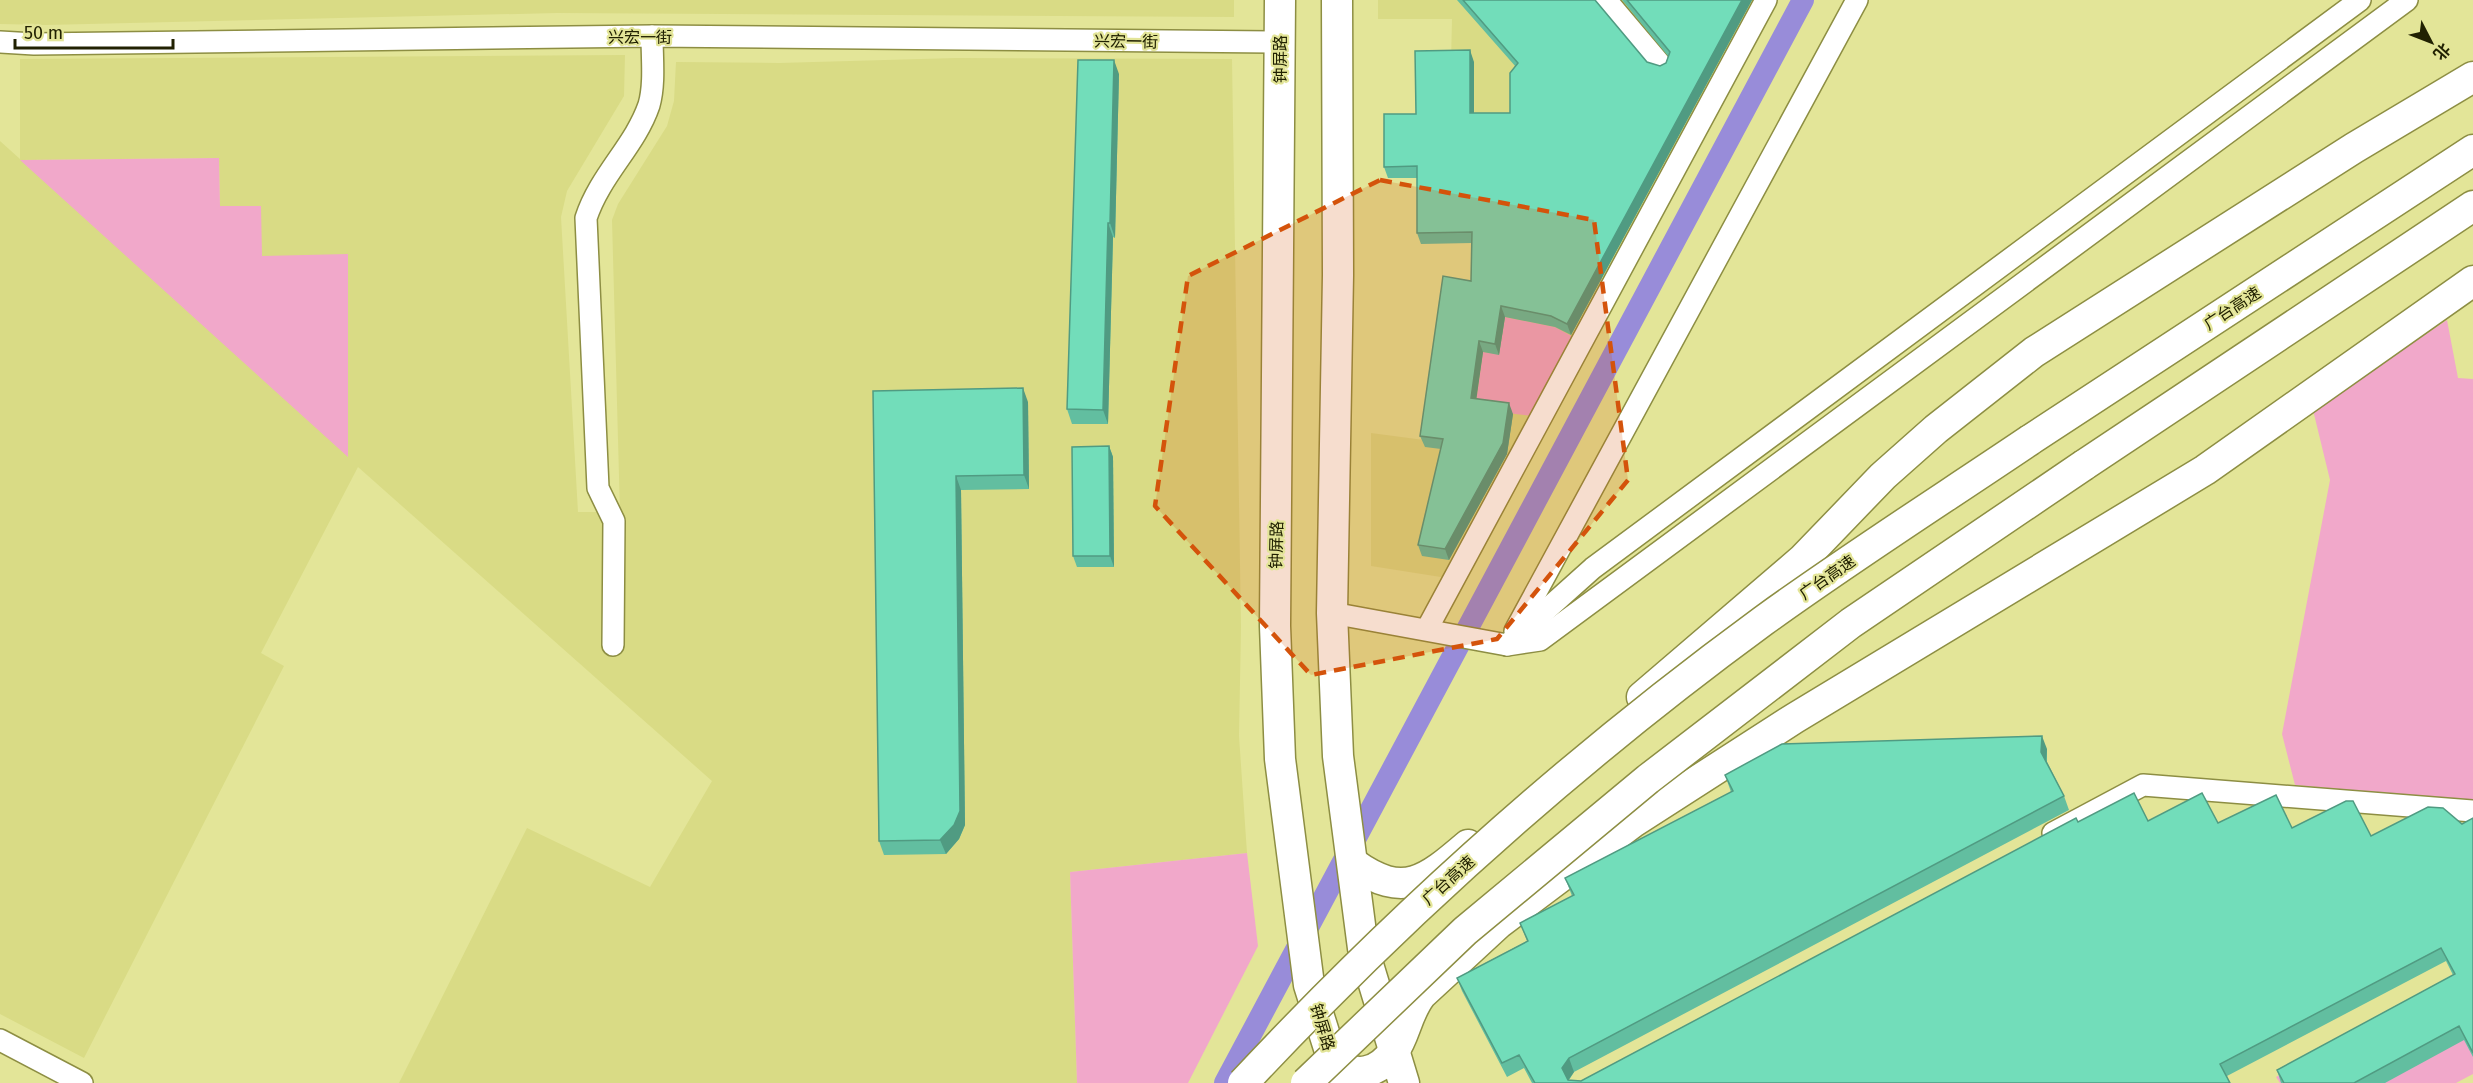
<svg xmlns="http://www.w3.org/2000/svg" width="2473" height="1083" viewBox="0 0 2473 1083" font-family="'Fira Sans','Noto Sans SC',sans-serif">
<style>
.built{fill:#d9db85;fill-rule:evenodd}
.green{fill:#f1a8ca}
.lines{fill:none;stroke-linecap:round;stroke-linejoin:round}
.canal{stroke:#988cd9;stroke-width:22}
.minor-casing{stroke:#8d8e43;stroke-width:24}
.highway-casing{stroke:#8d8e43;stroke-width:33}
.minor{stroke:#fff;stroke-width:21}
.highway{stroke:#fff;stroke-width:30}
.highway-bridge-casing{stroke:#8d8e43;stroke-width:33;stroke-linecap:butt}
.highway-bridge{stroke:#fff;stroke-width:30}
.wall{fill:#62bea0}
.shaded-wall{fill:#509b82}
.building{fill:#72ddba;stroke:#509b82;stroke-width:1.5}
.marked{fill:#d4530b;fill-opacity:0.2;stroke:#d4530b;stroke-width:4.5;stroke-dasharray:12 8;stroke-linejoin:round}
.labels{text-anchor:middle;stroke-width:4.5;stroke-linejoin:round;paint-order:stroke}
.street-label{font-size:16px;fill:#212102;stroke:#e3e598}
</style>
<rect width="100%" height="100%" fill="#e3e598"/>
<g class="built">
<path d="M0,0H1234V17L557,13L46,25L0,24Z"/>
<path d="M1378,0H1756L1447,578L1371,566V433L1424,440L1475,292L1474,62H1451L1452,19H1378Z"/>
<path d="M625,55L624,96L567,191L561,217L578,512H620L612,220L618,204L667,126L674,101L676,62L779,63L956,58L1232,59L1241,627L1239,736L1247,853L1070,872L1077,1083H399L527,828L650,887L712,781L358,467L261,653L284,666L84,1058L0,1014V141L20,159V59ZM219,158L220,206L262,257L21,160Z"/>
</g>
<g class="green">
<path d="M219,158L220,206H261L262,256L348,254V457L20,160Z"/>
<path d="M1505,317L1555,327L1575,338L1533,416L1475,409L1483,352L1499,354Z"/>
<path d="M2447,320L2458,378L2473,379V801L2295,785L2282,734L2330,480L2313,410Z"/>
<path d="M1247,853L1258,946L1188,1083H1077L1070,872Z"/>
<path d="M2473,974V1074L2456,1083H2280L2276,1077Z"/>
</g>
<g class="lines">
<path class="canal" d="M1225,1083L1803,0"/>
<g class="minor-casing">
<g id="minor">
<path d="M1606,0L1661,65"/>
<path d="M0,42L34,44L652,36L1281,42"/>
<path d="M1332,613L1507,645L1540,640L2407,0"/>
<path d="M1427,629L1766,0"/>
<path d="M1515,631L1857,0"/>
<path d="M613,645L614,521L598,488L586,218C600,175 635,146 649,105C655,84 652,58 652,36"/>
<path d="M1507,645L1593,568L2360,0"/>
<path d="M2053,833L2143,785L2473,811"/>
<path d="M0,1040L82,1083"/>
</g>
</g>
<g class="highway-casing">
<g id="highway">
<path d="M1280,0L1275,626L1280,759L1309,985L1339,1080"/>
<path d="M1337,0L1338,275L1332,613L1338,756L1363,948L1404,1083"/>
<path d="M2030,440L2473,150"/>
<path d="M2084,465L2473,206"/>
<path d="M1642,697L1803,559L1883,476L1936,429L2034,352L2354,148L2473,77"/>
<path d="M1354,864C1404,900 1427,880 1468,845"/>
<path d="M1333,1061C1355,1079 1378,1074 1394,1051C1405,1036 1407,1013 1421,995L1499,923L1632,823L1795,718L2205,470L2473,281"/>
</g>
</g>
<use href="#minor" class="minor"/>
<use href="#highway" class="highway"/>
<g class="highway-bridge-casing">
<g id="highway-bridge">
<path d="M1243,1083C1401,914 1576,758 1763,621C1850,558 1941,500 2030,440"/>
<path d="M1306,1083L1465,931L1648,779L1851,623L2084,465"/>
</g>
</g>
<use href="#highway-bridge" class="highway-bridge"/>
</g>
<g class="wall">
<path d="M1457,0H1595L1647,62L1660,66L1666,63L1668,56L1622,0H1752L1571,335L1555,327L1505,317L1499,355L1483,352L1476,398L1513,414L1507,454L1449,560L1422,556L1418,545L1441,449L1425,447L1420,436L1471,281L1472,243L1421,244L1417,233V178H1388L1384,167L1416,114L1474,62V113H1510L1516,67Z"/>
<path d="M1119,74L1115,238L1113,237L1108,424H1072L1067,409Z"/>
<path d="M873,391L1028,402L1029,489L961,490L965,825L959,839L946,854L884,855L879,841Z"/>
<path d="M1109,446L1113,457L1114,567H1077L1073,556Z"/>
<path d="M2047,749V762L2064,796L2069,810L1574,1072L1569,1080L1581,1081L2078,822L2148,821L2218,823L2292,828L2371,836L2462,824L2473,818V1057L2464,1040L2385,1083H2281L2277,1070L2453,975L2446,961L2227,1076L2230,1083H1532L1524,1068L1507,1077L1462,991L1457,978L1527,941L1520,923L1572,896L1565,878L1731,792L1725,775Z"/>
</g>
<g class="shaded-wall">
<path d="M1742,0H1752L1571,335L1567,324Z"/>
<path d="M1470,50L1474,62V125L1470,113Z"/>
<path d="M1114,60L1119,74L1115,238L1110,223Z"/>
<path d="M1108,223L1113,237L1108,424L1103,410Z"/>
<path d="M1501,306L1505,317L1499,355L1495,344Z"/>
<path d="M1479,341L1483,352L1475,409L1471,398Z"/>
<path d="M1023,388L1028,402L1029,489L1024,475Z"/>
<path d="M1509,403L1513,414L1507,454L1449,560L1445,549Z"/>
<path d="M1109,446L1113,457L1114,567L1110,556Z"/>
<path d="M956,476L961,490L965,825L959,839L946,854L940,840Z"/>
<path d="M2042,736L2047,749L2046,766L2041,752Z"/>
<path d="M1569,1058L1574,1072L1567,1082L1562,1068Z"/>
</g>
<g class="building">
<path d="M1463,0H1595L1647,62L1660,66L1666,63L1670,52L1627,0H1742L1567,324L1551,316L1501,306L1495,344L1479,341L1471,398L1509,403L1503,443L1445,549L1418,545L1443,439L1420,436L1443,276L1471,281L1472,232L1417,233V166L1384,167V114H1416L1415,51L1470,50V113H1510V73L1518,63Z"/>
<path d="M1078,60H1114L1110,223H1108L1103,410L1067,409Z"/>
<path d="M1023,388L1024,475L956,476L960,811L954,825L940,840L879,841L873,391Z"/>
<path d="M1109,446L1110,556H1073L1072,447Z"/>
<path d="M2042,736L2041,752L2064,796L1569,1058L1562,1068L1568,1080L1581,1081L2076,818L2078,822L2134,793L2148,821L2202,793L2218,823L2276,795L2292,828L2346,801H2353L2371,836L2428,807L2443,808L2462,824L2473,818V1053L2459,1026L2354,1083H2284L2277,1070L2455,974L2441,948L2220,1064L2230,1083H1535L1519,1055L1502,1063L1457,978L1528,941L1520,923L1574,895L1565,878L1733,791L1725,775L1782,744Z"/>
</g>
<path class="marked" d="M1380,180L1594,220L1628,480L1497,639L1311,675L1155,506L1188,276Z"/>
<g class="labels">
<g class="street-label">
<text x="640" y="43">兴宏一街</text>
<text transform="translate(1126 41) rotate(1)" y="6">兴宏一街</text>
<text transform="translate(1280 59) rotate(-90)" y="6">钟屏路</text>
<text transform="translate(2232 308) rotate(-33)" y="6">广台高速</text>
<text transform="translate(1276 545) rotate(-89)" y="6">钟屏路</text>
<text transform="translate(1827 577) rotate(-35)" y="6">广台高速</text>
<text transform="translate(1448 880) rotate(-42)" y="6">广台高速</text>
<text transform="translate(1323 1027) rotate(73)" y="6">钟屏路</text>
</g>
</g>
<g transform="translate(2431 42) rotate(132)" stroke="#e3e598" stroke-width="4.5" paint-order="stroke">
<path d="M0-4.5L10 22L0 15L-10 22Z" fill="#212102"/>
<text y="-9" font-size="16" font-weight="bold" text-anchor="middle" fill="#212102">北</text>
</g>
<path d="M15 39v9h158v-9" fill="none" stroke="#212102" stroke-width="3"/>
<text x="24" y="39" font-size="18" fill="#212102" stroke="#e3e598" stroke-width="4.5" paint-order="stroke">50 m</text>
</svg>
